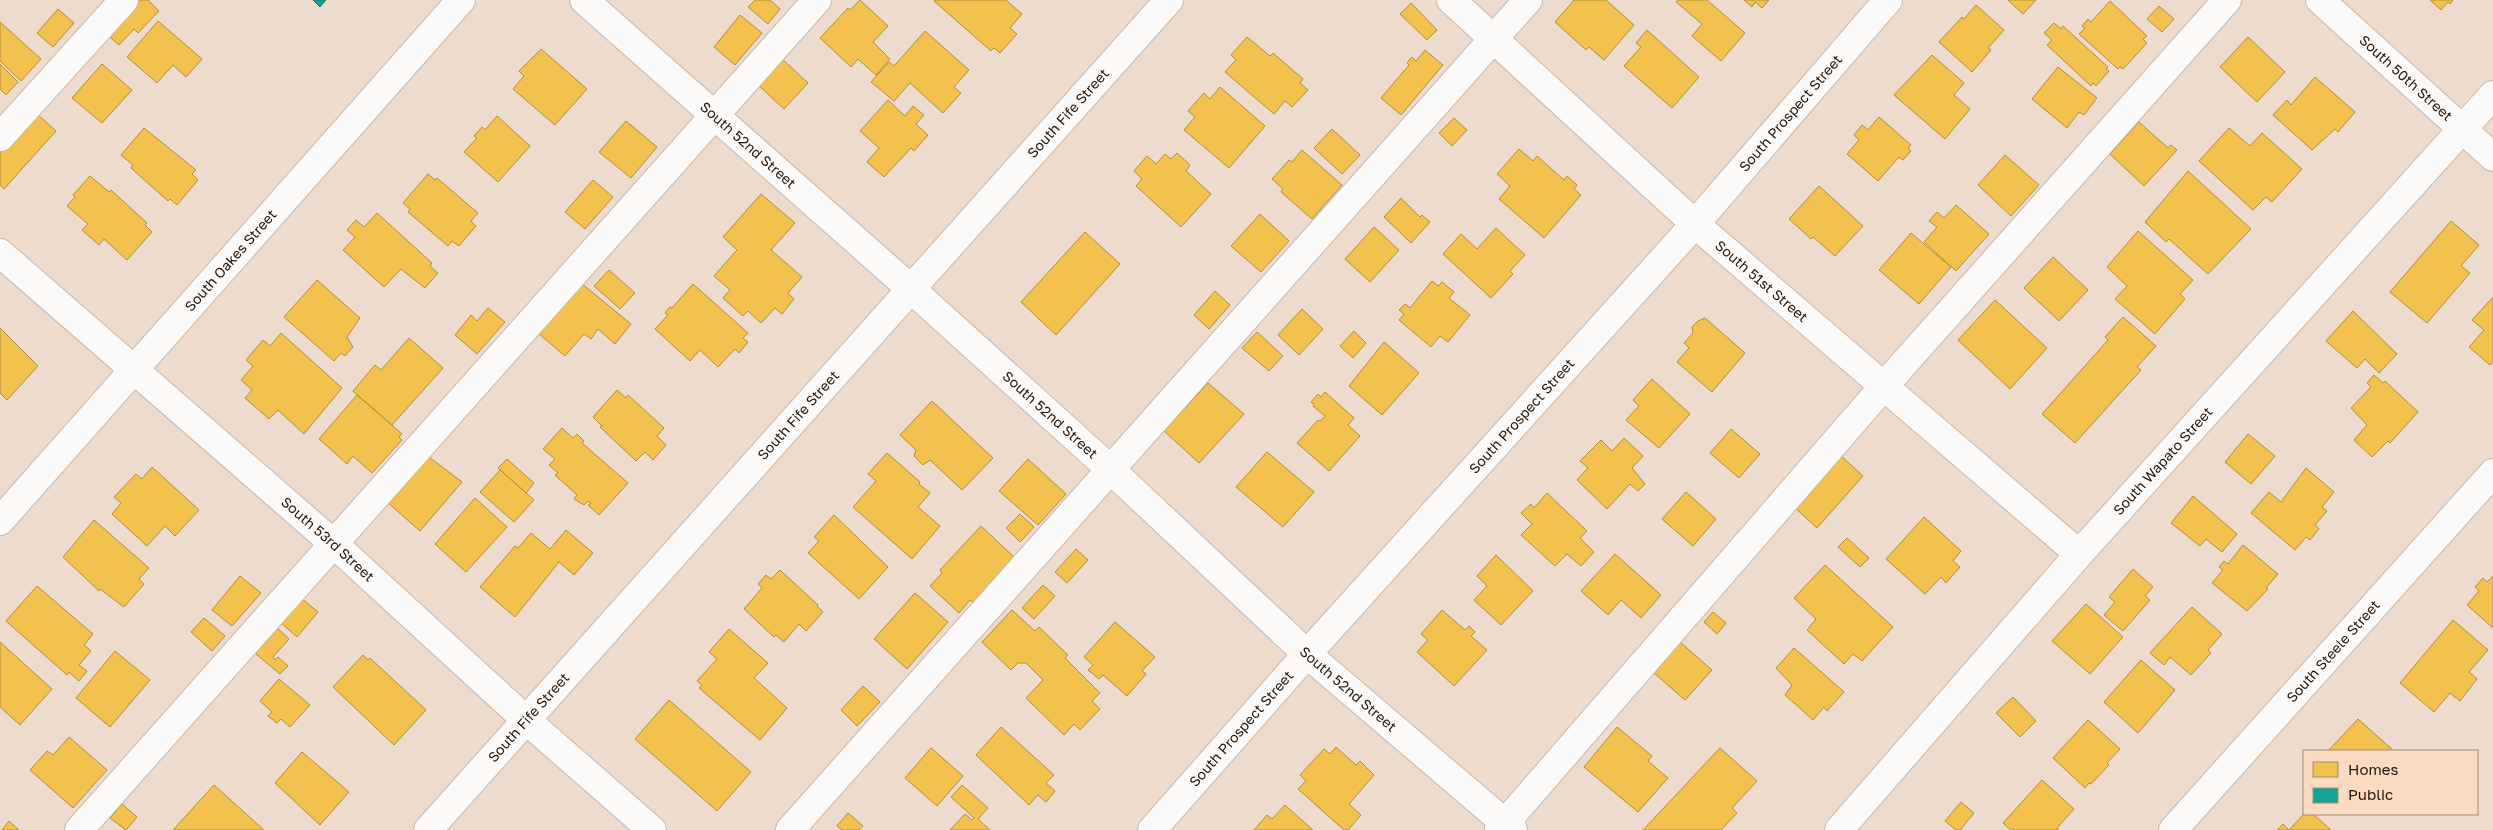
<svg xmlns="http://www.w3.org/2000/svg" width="2493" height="830" viewBox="0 0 2493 830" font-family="'Golos Text',sans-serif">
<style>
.homes{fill:#f2c14e;stroke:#b48e3a}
.public{fill:#17a398;stroke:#1a796e}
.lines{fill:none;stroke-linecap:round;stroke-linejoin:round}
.minor-casing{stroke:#c7b9ae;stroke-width:30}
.minor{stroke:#fcfaf8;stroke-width:28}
.labels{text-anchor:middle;stroke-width:5;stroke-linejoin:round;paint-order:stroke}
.street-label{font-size:14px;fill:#22170d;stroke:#fadac0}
</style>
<rect width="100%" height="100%" fill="#eddbcd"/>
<g class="homes">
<path d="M134,0H148L159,11L138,33L134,29L119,45L105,33Z"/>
<path d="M755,0H770L780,9L768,24L748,7Z"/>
<path d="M860,0L888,26L873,42L890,59L876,75L858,59L851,67L820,38L848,8L850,10Z"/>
<path d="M935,0H1006L1022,14L1010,28L1017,34L1000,53L994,48L991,51L934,1Z"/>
<path d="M1574,0H1606L1634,25L1604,60L1589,47L1586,50L1555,22Z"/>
<path d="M1678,0H1707L1745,33L1721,61L1692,36L1702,24L1676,2Z"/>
<path d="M1744,0H1769L1762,8L1755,2L1752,7Z"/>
<path d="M2008,0H2036L2023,14Z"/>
<path d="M2430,0H2453L2450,4L2448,2L2441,10Z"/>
<path d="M2110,1L2147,36L2143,39L2147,43L2123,69L2120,67L2118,69L2079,34L2085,28L2082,26L2088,19L2091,22Z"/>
<path d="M1411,3L1437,30L1427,40L1400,14Z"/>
<path d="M1976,5L2004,30L1988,48L1991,50L1972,72L1939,42L1962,17L1964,19Z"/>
<path d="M2159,6L2174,19L2162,32L2147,19Z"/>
<path d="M58,9L74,23L53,47L37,33Z"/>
<path d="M740,15L762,33L735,65L714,47Z"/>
<path d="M158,21L202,59L186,77L173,65L157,83L127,57Z"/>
<path d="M0,22L41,59L21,81L0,61Z"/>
<path d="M2054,23L2061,29L2063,26L2108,67L2106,69L2109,71L2096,86L2093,83L2091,86L2047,45L2052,40L2044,33Z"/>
<path d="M1647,30L1699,77L1672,108L1624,66L1641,47L1636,43Z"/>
<path d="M925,31L969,70L954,87L961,93L943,113L910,83L894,101L871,82L889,62L894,66Z"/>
<path d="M1247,37L1270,56L1273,53L1303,79L1300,83L1308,90L1292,107L1285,101L1274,114L1225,72L1236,60L1231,55Z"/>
<path d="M2248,37L2285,72L2257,102L2220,67Z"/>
<path d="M541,49L587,89L555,125L513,89L524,76L519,71Z"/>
<path d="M1425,50L1443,65L1401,115L1381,98L1409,65L1407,63L1412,57L1416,61Z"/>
<path d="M1932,55L1964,83L1954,95L1970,109L1945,139L1894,95Z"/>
<path d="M779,56L808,83L784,109L755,82Z"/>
<path d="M0,64L18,82L6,95L0,89Z"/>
<path d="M102,64L132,90L102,123L72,98Z"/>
<path d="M2058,67L2097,98L2084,115L2079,112L2067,128L2032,99Z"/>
<path d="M2315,77L2355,112L2338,132L2335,129L2312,150L2273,115L2287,100L2291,105Z"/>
<path d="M1220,87L1265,126L1229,168L1184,130L1195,117L1188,111L1204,93L1210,99Z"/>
<path d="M888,100L905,116L913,106L924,115L916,124L928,135L914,151L911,148L884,177L867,162L879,148L860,131Z"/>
<path d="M36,113L56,131L4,189L0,185V153Z"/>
<path d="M497,116L530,146L498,182L464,152L477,138L474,136L482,127L485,130Z"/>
<path d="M1879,117L1911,145L1908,148L1911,151L1903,160L1899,157L1878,181L1847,154L1859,140L1854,135L1862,125L1868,130Z"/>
<path d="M1454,118L1467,130L1452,146L1439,133Z"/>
<path d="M626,121L657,147L631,178L599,152Z"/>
<path d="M2139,122L2168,148L2171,145L2177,150L2144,186L2110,154Z"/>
<path d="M144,128L196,170L192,174L198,180L177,205L170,199L168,201L131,168L133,165L121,155Z"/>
<path d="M2229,128L2250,146L2262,133L2302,169L2272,202L2266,197L2253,210L2199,161Z"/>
<path d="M1332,129L1360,155L1342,174L1314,148Z"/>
<path d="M1519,149L1533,161L1537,156L1564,180L1567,176L1577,185L1574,189L1581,195L1544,238L1499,199L1510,186L1497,174Z"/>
<path d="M1302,150L1342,185L1312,219L1281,192L1283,189L1272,179L1289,160L1292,162Z"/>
<path d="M1177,153L1190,165L1186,171L1211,194L1181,227L1136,186L1142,179L1134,171L1147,156L1156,164L1165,154L1171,159Z"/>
<path d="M2005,155L2039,185L2011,216L1978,185Z"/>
<path d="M2188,171L2251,229L2208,274L2169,239L2166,242L2145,222Z"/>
<path d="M428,174L435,180L437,178L478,213L471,221L476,226L459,246L452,241L448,246L408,212L410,209L403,203Z"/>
<path d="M90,176L109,192L111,190L147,223L145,225L152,232L127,260L104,239L99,245L82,230L88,224L67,206L75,197L73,195Z"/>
<path d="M593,180L613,197L585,229L565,212Z"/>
<path d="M1819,186L1863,226L1835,256L1813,237L1811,239L1789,219Z"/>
<path d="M761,194L795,223L771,250L802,277L788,293L794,299L782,314L775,308L761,323L748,311L743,316L723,298L730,290L714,276L737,250L723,237Z"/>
<path d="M1401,198L1420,217L1422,215L1430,222L1411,243L1384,217Z"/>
<path d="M1956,205L1989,234L1956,271L1924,242L1937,227L1929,221L1937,212L1944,218Z"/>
<path d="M377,213L432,263L430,266L438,273L425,288L401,269L384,287L343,250L355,237L347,230L356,220L364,227Z"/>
<path d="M1260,214L1289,241L1261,272L1231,246Z"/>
<path d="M2451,221L2479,245L2461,266L2470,273L2427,323L2390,292Z"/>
<path d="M1374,227L1399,250L1370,282L1345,259Z"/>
<path d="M1496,228L1525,255L1510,271L1513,274L1491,298L1443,254L1461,234L1477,249Z"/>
<path d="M2138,231L2193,280L2180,294L2185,299L2155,334L2115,299L2127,286L2107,267Z"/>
<path d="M1085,232L1120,264L1056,335L1021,302Z"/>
<path d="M1911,233L1951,267L1919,304L1879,270Z"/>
<path d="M2053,257L2088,290L2059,321L2024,288Z"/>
<path d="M609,270L635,293L620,309L594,286Z"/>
<path d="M317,280L360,318L347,337L353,347L345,356L341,353L334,361L284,317Z"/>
<path d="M1432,281L1438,286L1442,282L1454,292L1449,298L1470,315L1448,342L1440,336L1431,347L1399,320L1404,314L1399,310L1405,304L1410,308Z"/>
<path d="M581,283L631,324L615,344L598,329L591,339L584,334L565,356L539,334Z"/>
<path d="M693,284L748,333L743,338L748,342L739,353L735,349L718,367L700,350L690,361L655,329L668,315L665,313L670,307L672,308Z"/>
<path d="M1215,291L1230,305L1209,329L1194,315Z"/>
<path d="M2493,297V362L2490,365L2469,347L2484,330L2472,320Z"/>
<path d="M1995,300L2047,348L2010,389L1958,340Z"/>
<path d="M488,308L505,322L477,354L455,335L471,315L477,321Z"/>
<path d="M1302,309L1323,329L1299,355L1278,335Z"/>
<path d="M2353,311L2397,354L2379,373L2365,359L2357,368L2326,341Z"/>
<path d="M2123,317L2156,346L2137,367L2141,370L2075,443L2042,414L2108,340L2105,337Z"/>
<path d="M1705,318L1745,353L1712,392L1677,362L1689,348L1684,343L1693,333L1692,327L1698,321Z"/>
<path d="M0,328L38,366L7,400L0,393Z"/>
<path d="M1354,331L1366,343L1353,358L1340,346Z"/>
<path d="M1257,332L1283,356L1269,371L1242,348Z"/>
<path d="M281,333L342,388L304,434L278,410L269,419L245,398L252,390L241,380L253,366L246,360L263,340L270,346Z"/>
<path d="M409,338L443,368L392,425L353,391L375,365L381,370Z"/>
<path d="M1384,342L1419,373L1382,415L1349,386Z"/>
<path d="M2374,375L2383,383L2385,381L2418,412L2390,443L2388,441L2372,457L2354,440L2367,425L2351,408L2371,387L2367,383Z"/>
<path d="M1652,379L1690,414L1659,448L1626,420L1639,406L1633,400Z"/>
<path d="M1208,383L1244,414L1199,463L1164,431Z"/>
<path d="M617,390L626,398L628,395L664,428L657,436L666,445L653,460L645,452L636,461L600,427L602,426L593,417Z"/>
<path d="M1325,392L1354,418L1348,425L1360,436L1329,471L1297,443L1318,420L1320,421L1325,416L1313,406L1314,404L1311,402L1318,394L1321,397Z"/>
<path d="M357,395L402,434L399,437L402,440L372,473L353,456L347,464L319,439Z"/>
<path d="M932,401L993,458L962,490L930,460L923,465L914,456L916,450L900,435Z"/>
<path d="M562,428L573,438L577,434L584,441L582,443L628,483L599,515L588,505L591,503L588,501L584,505L574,499L577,495L555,475L558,473L549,465L555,459L543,449Z"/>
<path d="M1731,429L1760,454L1739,478L1710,453Z"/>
<path d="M2248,434L2275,456L2251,484L2225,462Z"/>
<path d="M1624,438L1643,456L1632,468L1645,484L1638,491L1630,484L1607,509L1577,480L1588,468L1580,461L1601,440L1612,451Z"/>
<path d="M1267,452L1314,492L1283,527L1236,487Z"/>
<path d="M887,453L920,482L919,484L930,493L918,507L940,526L912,559L853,507L876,481L868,474Z"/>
<path d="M1839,454L1863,476L1817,528L1793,506Z"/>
<path d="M429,457L462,482L420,531L387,502Z"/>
<path d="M507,459L534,483L526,493L498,468Z"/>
<path d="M1028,459L1066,494L1038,525L999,491Z"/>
<path d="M152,467L199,510L175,536L165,526L147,546L112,514L121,503L114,497L136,474L142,479Z"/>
<path d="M2306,468L2334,492L2322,507L2327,511L2315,525L2319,529L2310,540L2306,537L2295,550L2251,513L2269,492L2281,502Z"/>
<path d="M500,470L534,500L514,522L480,492Z"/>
<path d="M1686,492L1716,519L1693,546L1662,519Z"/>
<path d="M1547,493L1587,531L1580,538L1594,552L1581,566L1567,554L1555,566L1521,535L1532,524L1521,513L1531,504L1534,508Z"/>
<path d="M2193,496L2237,534L2222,552L2206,539L2200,546L2171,523Z"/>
<path d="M475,498L507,527L466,572L435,544Z"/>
<path d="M1020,514L1034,527L1020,542L1006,528Z"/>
<path d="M834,515L888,567L859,599L808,553L819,541L814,537Z"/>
<path d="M1924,517L1961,551L1953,561L1960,567L1946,583L1941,577L1925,594L1886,559Z"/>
<path d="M94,520L149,568L139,579L144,584L124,607L100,589L99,591L63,557Z"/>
<path d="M981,526L1015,558L973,603L970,600L959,613L930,586L942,573L940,570Z"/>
<path d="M566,530L593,553L574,575L559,562L515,617L480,587L515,546L518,548L531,533L550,549Z"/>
<path d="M1847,538L1869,558L1860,567L1838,547Z"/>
<path d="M2243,545L2278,574L2266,588L2268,589L2247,611L2212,583L2223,570L2219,567L2224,561L2228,564Z"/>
<path d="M1076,549L1088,560L1067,583L1055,572Z"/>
<path d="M1615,554L1661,595L1641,618L1621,600L1608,615L1581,591Z"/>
<path d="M1496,555L1533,591L1501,625L1474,600L1487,586L1477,576Z"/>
<path d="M1825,565L1893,627L1862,661L1853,654L1844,664L1807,630L1816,619L1794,598Z"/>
<path d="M2133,569L2153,587L2145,596L2150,600L2123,631L2104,615L2115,602L2109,597Z"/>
<path d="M780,570L818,605L817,606L823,612L806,631L799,624L784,642L776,635L774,637L744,609L762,588L758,584L766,575L771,579Z"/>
<path d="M240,576L261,593L232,626L212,610Z"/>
<path d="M2493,576V628L2467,605L2479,591L2475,587L2483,578L2487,582Z"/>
<path d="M1043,585L1055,596L1034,619L1022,608Z"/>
<path d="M37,586L93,634L84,645L91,651L79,665L87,671L79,681L69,672L67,675L6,621Z"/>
<path d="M915,593L948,622L907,669L874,639Z"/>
<path d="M301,598L318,612L297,637L280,622Z"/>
<path d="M2086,604L2123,637L2090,674L2052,641Z"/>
<path d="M2192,607L2222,634L2208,650L2211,653L2191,675L2170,657L2164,665L2150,653Z"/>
<path d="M1012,610L1035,631L1039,627L1068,655L1065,658L1100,693L1092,701L1100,709L1080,730L1074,724L1064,735L1026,698L1043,680L1026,663H1018L1011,670L982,642Z"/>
<path d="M1442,610L1465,630L1469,626L1475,632L1471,636L1487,650L1454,686L1417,652L1428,640L1421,634Z"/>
<path d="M1713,612L1726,623L1717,634L1704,622Z"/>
<path d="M204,618L225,636L212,651L191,632Z"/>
<path d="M2453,620L2488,650L2469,672L2477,679L2460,701L2450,693L2434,712L2400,683Z"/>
<path d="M1115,622L1155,657L1142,671L1146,674L1127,696L1103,675L1099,679L1088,670L1093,665L1084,657Z"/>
<path d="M273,624L289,639L273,657L275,660L278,657L288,666L280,674L250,649Z"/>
<path d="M729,629L768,663L754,678L787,708L760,740L699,688L702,685L697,681L717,659L709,652Z"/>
<path d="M0,642L52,689L20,725L0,707Z"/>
<path d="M1680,642L1712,670L1685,700L1653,672Z"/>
<path d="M1794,648L1844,692L1827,711L1824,707L1813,720L1785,695L1792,685L1776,668Z"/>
<path d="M115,651L150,680L110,727L76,698Z"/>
<path d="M363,655L368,660L370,658L426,710L394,745L333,687Z"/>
<path d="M2141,660L2175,690L2138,733L2104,702Z"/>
<path d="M279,679L310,705L290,727L281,719L277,723L268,716L272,712L260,701Z"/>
<path d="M863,686L880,702L857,726L841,710Z"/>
<path d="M2013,697L2036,721L2020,737L1996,713Z"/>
<path d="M669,700L751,772L717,811L635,739Z"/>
<path d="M2358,719L2394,751H2328Z"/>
<path d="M2088,720L2120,749L2107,763L2109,765L2091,784L2089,783L2085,788L2053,758Z"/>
<path d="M1001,727L1054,775L1046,783L1055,791L1046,802L1038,795L1029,805L976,755Z"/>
<path d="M1617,727L1652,756L1648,761L1668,778L1638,812L1584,767Z"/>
<path d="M69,737L107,770L73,808L30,770L47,751L53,755Z"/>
<path d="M1336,747L1356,765L1360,761L1374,775L1349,804L1361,815L1348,830H1344L1298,789L1306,781L1300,775L1324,749L1330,754Z"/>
<path d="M931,748L963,776L937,806L905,778Z"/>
<path d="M1720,748L1757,781L1732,808L1737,813L1721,830H1643Z"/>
<path d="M302,752L349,792L320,825L275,783Z"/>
<path d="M2042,780L2074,809L2057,828L2059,830H2011L2003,823Z"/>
<path d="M214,785L264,830H173Z"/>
<path d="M962,785L988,808L978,819L990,830H950L965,814L972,820L974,818L951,797Z"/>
<path d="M1961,802L1974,813L1960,830H1956L1945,821Z"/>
<path d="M122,804L137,817L126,830L110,818Z"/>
<path d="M1285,805L1313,830H1254L1267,815L1272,819Z"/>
<path d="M848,813L863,826L859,830H842L837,826Z"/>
<path d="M2304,814H2313L2331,830H2277L2283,824L2289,830Z"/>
<path d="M9,821L19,830H2Z"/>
</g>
<path class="public" d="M313,0H326L320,7Z"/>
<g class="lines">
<g class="minor-casing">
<g id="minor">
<path id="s1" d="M584,0L911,289L1110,469L1307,654L1513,830"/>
<path id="s2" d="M1451,0L1695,224L2079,554"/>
<path id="s3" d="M2320,0L2493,157"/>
<path d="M0,137L124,0"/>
<path id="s4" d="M0,253L334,544L526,720L652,830"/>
<path id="s5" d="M0,521L461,0"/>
<path d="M79,830L817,0"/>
<path id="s6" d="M428,830L1169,0"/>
<path d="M790,830L1528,0"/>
<path id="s7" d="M1152,830L1307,654L1695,224L1888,0"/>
<path d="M1499,830L1884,386L2227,0"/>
<path id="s8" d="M1839,830L2079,554L2493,95"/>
<path id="s9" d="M2173,830L2493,473"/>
</g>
</g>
<use href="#minor" class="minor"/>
</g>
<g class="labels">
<g class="street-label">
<text dy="5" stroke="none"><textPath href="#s3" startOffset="116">South 50th Street</textPath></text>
<text dy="5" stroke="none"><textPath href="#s6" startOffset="961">South Fife Street</textPath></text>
<text dy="5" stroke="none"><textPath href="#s7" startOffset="960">South Prospect Street</textPath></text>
<text dy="5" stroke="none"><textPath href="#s1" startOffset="219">South 52nd Street</textPath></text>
<text dy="5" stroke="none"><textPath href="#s5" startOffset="348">South Oakes Street</textPath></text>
<text dy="5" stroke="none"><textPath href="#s2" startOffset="419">South 51st Street</textPath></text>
<text dy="5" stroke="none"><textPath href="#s1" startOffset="624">South 52nd Street</textPath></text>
<text dy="5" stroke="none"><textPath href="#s6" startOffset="556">South Fife Street</textPath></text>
<text dy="5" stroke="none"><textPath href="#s7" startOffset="555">South Prospect Street</textPath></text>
<text dy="5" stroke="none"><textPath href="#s8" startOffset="491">South Wapato Street</textPath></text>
<text dy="5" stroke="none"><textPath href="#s4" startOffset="435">South 53rd Street</textPath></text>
<text dy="5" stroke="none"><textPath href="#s9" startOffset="240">South Steele Street</textPath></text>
<text dy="5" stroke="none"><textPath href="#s1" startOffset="1029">South 52nd Street</textPath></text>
<text dy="5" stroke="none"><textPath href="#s6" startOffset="151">South Fife Street</textPath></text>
<text dy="5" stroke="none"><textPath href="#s7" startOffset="135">South Prospect Street</textPath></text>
</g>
</g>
<rect x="2303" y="750" width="175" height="65" fill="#fadac0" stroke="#a48c78"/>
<rect x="2313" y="762" width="25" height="15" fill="#f2c14e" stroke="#a48c78"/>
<text x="2348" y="775" font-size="15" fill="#22170d">Homes</text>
<rect x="2313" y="788" width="25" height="15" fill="#17a398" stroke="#a48c78"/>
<text x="2348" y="800" font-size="15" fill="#22170d">Public</text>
</svg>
